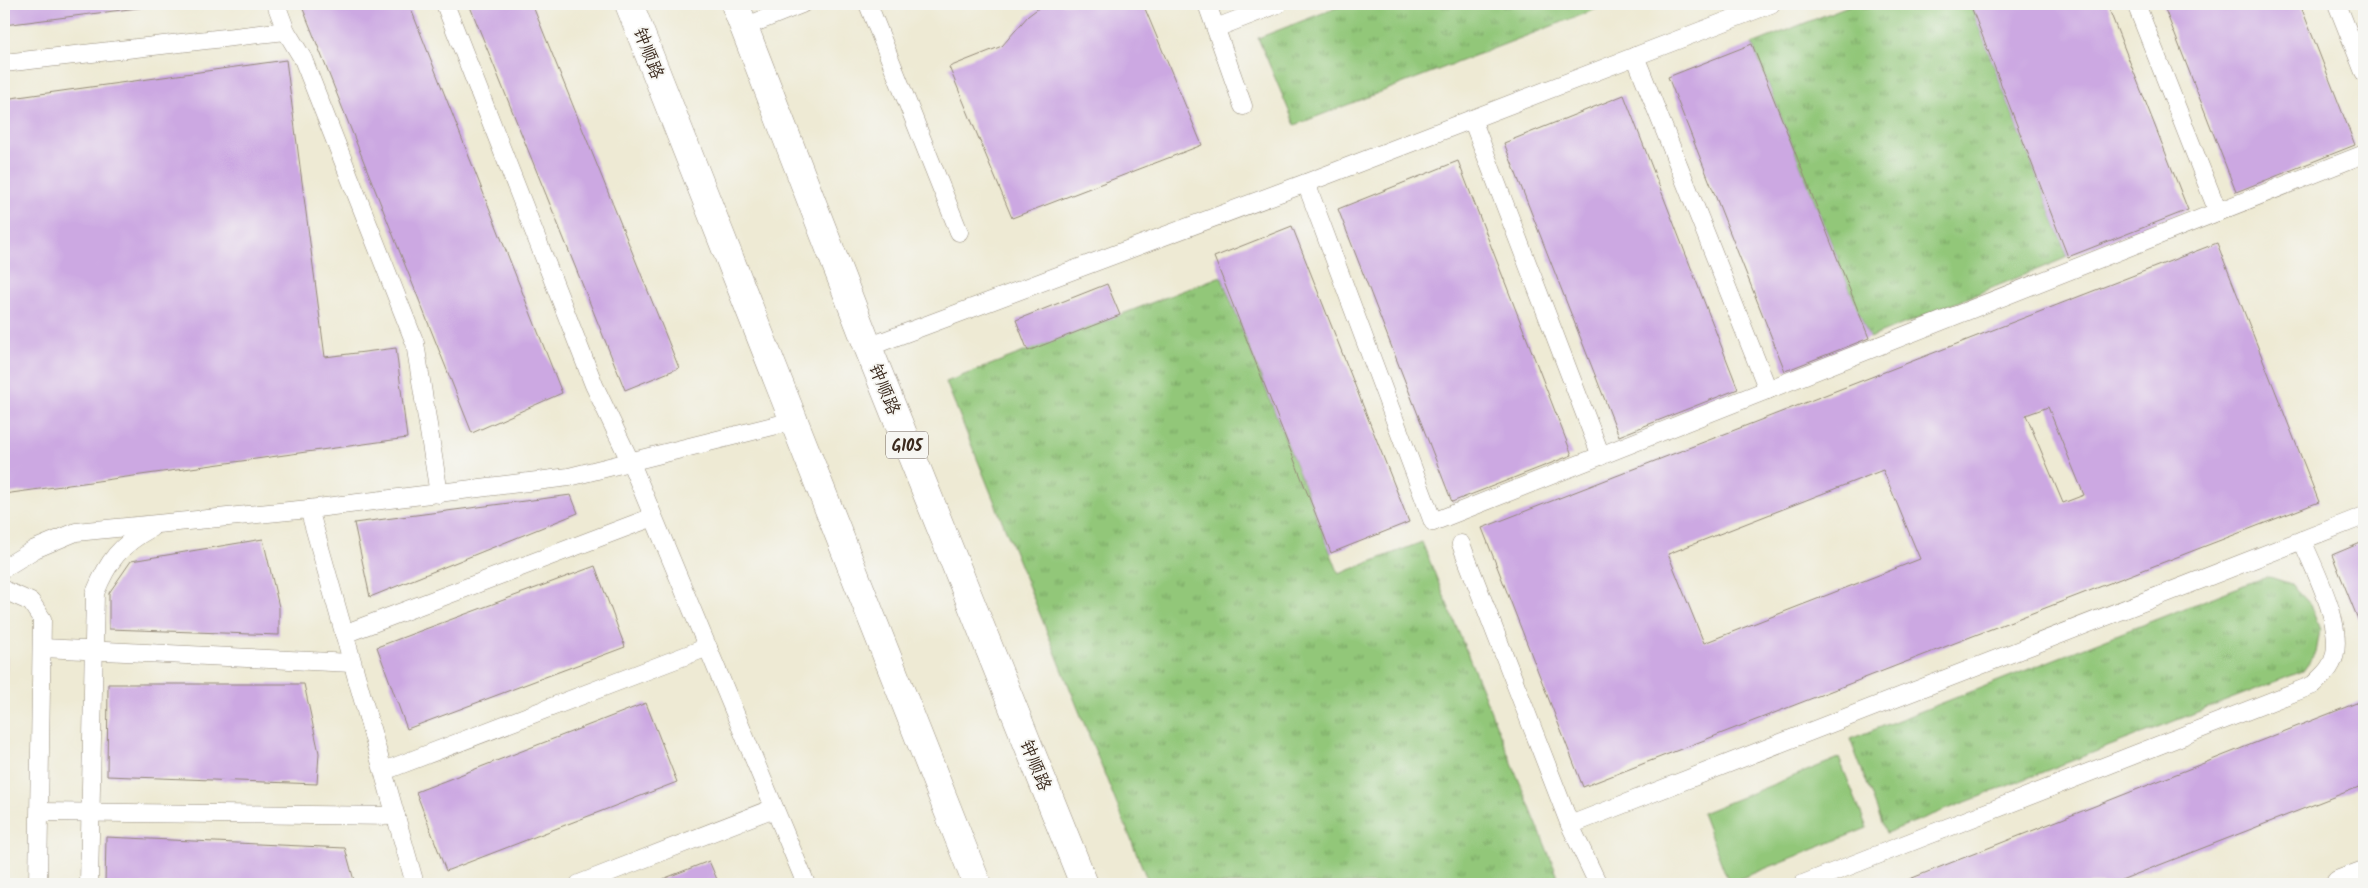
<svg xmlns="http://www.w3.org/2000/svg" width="2368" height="888" viewBox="0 0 2368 888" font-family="Kalam,'LXGW WenKai TC',sans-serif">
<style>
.grass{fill:url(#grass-tufts);stroke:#66784c}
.pitch{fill:#92c779;stroke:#66784c}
.building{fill:#cca8e2;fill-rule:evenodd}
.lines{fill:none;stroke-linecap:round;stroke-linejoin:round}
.lane-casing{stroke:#948a79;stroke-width:19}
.secondary-casing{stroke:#948a79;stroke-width:29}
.highway-casing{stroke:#948a79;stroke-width:29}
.lane{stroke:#fff;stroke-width:18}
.secondary{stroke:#fff;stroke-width:28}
.highway{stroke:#fff;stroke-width:28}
.labels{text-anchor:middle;stroke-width:4;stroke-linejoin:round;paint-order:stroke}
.shield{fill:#f6f6f2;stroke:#73675e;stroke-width:1}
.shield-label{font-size:16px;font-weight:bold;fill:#3b2a1e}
.street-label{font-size:18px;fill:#3b2a1e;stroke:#f6f6f2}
</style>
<defs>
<pattern id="grass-tufts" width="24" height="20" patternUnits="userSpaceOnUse" patternTransform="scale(1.25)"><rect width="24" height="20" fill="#92c779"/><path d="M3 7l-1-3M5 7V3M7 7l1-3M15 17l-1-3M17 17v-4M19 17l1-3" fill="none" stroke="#78a263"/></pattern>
</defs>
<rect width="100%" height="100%" fill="#f6f6f2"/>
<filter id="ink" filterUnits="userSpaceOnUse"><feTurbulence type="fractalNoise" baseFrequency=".02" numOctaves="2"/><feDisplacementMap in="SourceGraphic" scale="10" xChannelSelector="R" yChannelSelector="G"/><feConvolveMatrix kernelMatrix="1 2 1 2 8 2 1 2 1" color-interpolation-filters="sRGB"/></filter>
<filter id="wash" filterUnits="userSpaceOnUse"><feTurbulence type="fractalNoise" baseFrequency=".0096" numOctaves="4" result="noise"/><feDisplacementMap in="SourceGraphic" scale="20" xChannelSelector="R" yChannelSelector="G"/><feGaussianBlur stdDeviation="1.12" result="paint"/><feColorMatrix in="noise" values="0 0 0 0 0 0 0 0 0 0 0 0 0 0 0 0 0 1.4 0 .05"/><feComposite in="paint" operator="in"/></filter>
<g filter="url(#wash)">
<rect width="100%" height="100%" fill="#eeead4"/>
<g class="grass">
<path d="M1346,4H1609L1295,125L1258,38Z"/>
<path d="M1853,4H1970L2068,257L1869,338L1752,44Z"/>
<path d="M1221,276L1339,574L1422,542L1561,884H1149L946,382Z"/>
<path d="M2267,576L2291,584L2310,604L2320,630L2316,653L2303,671L1886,833L1850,739Z"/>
</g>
<path class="pitch" d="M1839,758L1867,828L1729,883L1702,813Z"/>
<g id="blocks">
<g class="building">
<path d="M4,4H161V5L4,25Z"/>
<path d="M301,4H409L562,393L472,433Z"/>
<path d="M469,4H532L679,368L625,390Z"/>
<path d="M1044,4H1143L1202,145L1012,218L949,67L1002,46L1028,16Z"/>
<path d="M1970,4H2107L2188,210L2068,257Z"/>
<path d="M2163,4H2300L2355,145L2236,192Z"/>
<path d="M1752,44L1869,338L1785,371L1668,77Z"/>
<path d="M286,60L325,357L396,348L407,438L4,494V99Z"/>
<path d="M1624,95L1738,389L1619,436L1504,143Z"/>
<path d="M1458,161L1572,455L1452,502L1338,209Z"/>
<path d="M1292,226L1409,522L1331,553L1214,257Z"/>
<path d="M2217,243L2319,502L1583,787L1482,528ZM2048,407L2084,495L2063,503L2026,415ZM1883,470L1920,559L1704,643L1668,554Z"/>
<path d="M1107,284L1120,315L1028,351L1016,320Z"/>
<path d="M571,495L578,513L370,597L354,523Z"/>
<path d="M263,539L279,607V635L109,629V593L131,561Z"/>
<path d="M2363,542L2364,546V634L2332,555Z"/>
<path d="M595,566L625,647L407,729L377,647Z"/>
<path d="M4,655L7,657L5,710H4Z"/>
<path d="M108,684H304L319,753L317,784L107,776Z"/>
<path d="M2364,700V785L2111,884H1897Z"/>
<path d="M646,703L677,782L446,871L416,792Z"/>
<path d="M106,837L345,848L355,884H105Z"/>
<path d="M709,861L719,884H650Z"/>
</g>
</g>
</g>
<g filter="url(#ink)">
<use href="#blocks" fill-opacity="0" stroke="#948a79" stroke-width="1"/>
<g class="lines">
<g class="lane-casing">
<g id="lane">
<path d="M276,4L286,31L303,59L415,343L439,494"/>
<path d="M445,4L594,385L631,463L806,884"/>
<path d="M868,4L959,232"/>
<path d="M1207,4L1243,106"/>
<path d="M2136,4L2218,212"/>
<path d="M2337,4L2364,72"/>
<path d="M744,27L802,4"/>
<path d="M1216,28L1278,4"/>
<path d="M1635,56L1768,390"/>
<path d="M4,63L286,31"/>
<path d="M1472,119L1601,456"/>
<path d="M1306,183L1433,522L2364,154"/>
<path d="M868,347L1306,183L1771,4"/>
<path d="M309,509L415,884"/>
<path d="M1461,544L1570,825L1598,884"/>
<path d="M4,568L35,549L76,532L309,509L569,477L793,421"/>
<path d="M4,590L31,602L42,619L38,884"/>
<path d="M344,634L653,517"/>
<path d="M43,648L352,663"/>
<path d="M384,771L708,647"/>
<path d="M40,812L396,816"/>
<path d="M1570,825L2364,516"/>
<path d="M89,884L95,593C108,561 120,545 151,528"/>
<path d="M579,884L774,808"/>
<path d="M1803,884L2313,685C2318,680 2325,674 2329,668C2351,637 2315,572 2302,540"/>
</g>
</g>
<g class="secondary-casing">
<path id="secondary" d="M2340,884L2364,875"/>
</g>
<g class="highway-casing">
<g id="highway">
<path d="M629,4L977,884"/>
<path d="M735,4L868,347L1084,884"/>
</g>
</g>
<use href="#lane" class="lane"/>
<use href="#secondary" class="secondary"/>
<use href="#highway" class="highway"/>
</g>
</g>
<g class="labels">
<rect class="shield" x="886" y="431.5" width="42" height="27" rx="4"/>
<g class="shield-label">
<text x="907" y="451">G105</text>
</g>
<g class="street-label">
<text transform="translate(649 53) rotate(69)" y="6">钟顺路</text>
<text transform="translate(885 389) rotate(68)" y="6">钟顺路</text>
<text transform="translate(1036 765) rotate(68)" y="6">钟顺路</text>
</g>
</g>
<rect width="2368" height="888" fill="none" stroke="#f6f6f2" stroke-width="20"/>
</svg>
